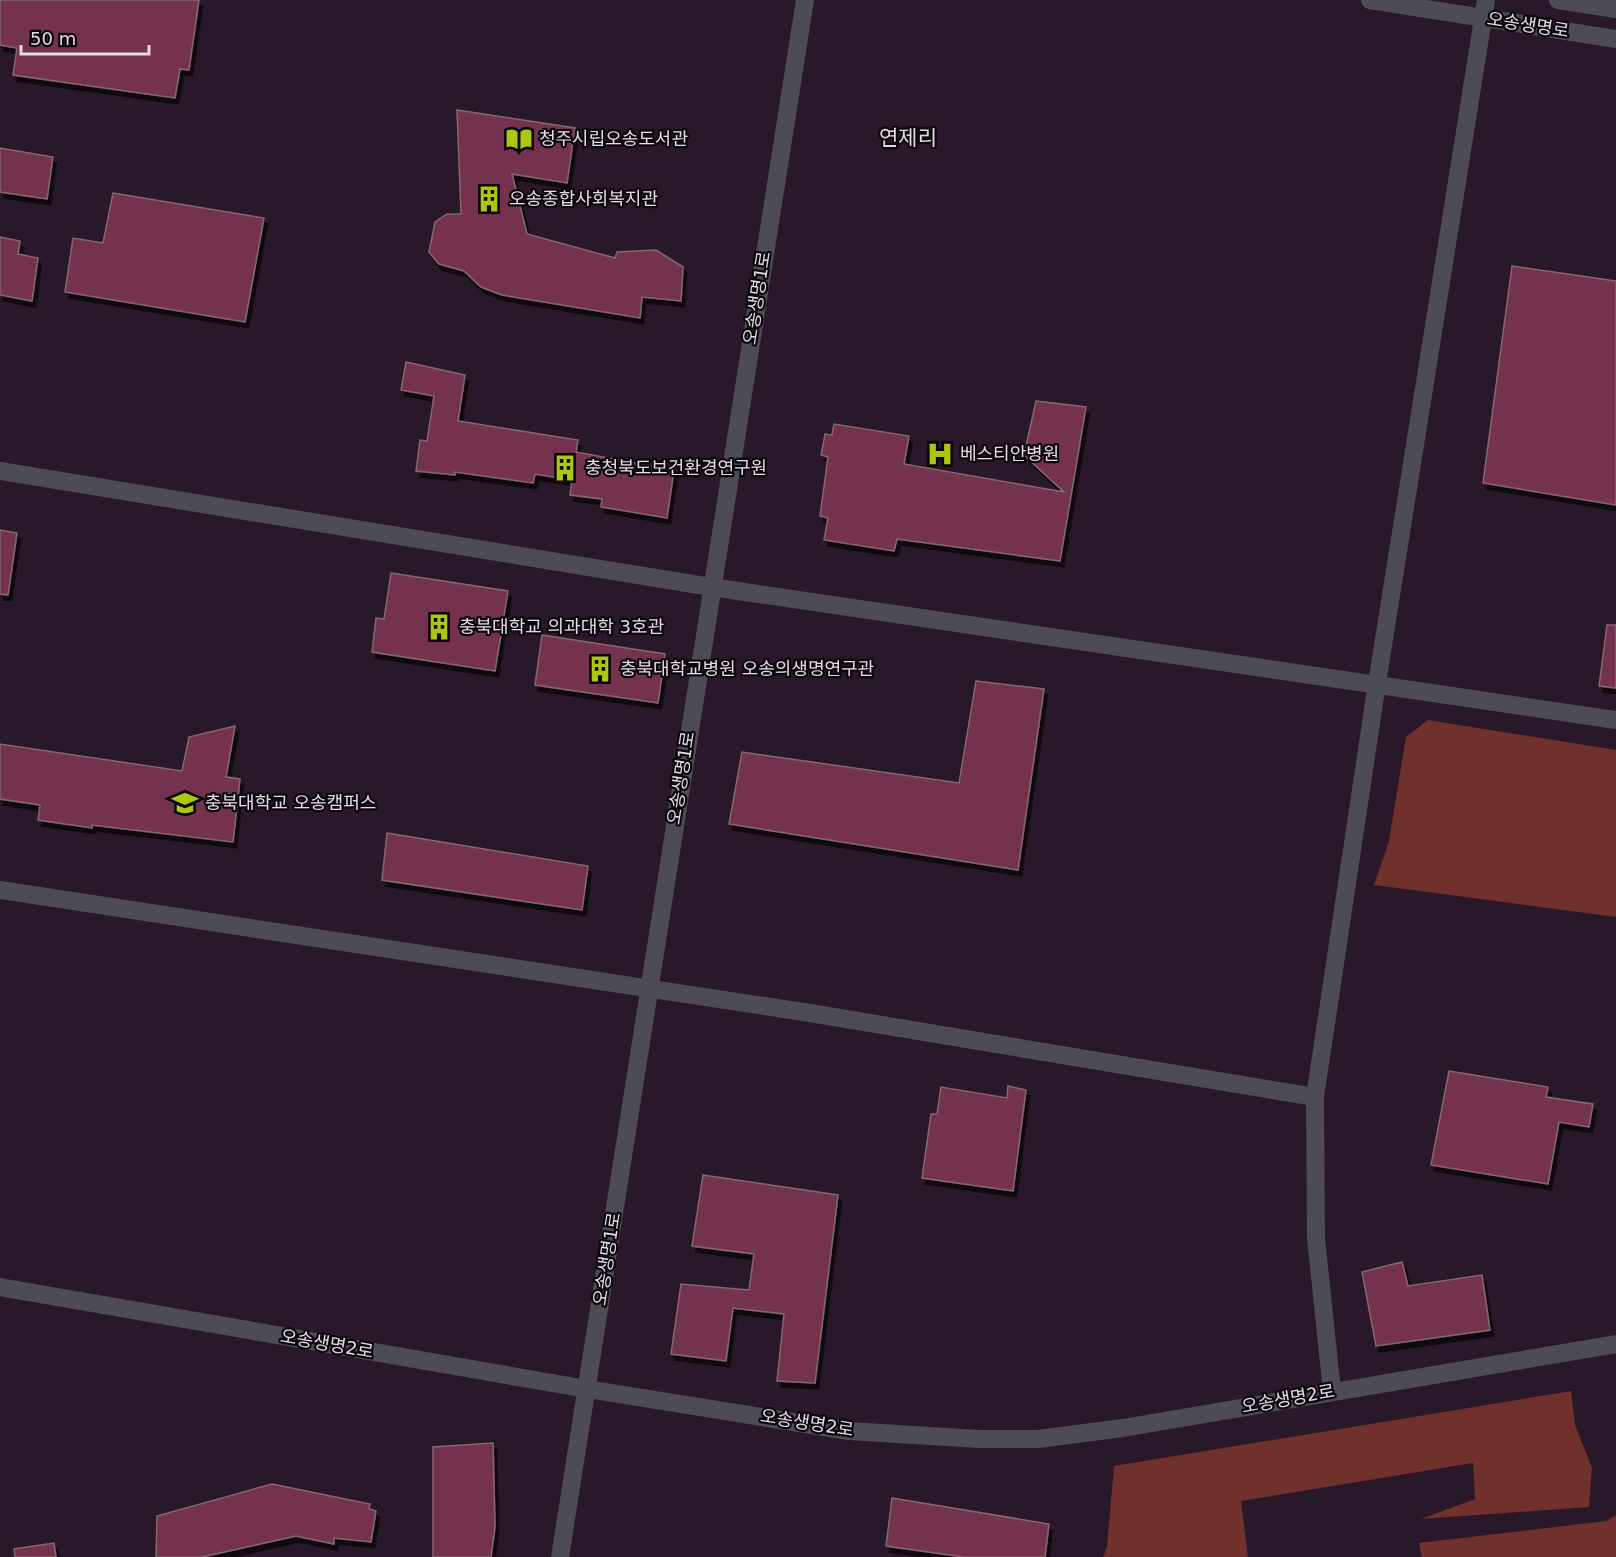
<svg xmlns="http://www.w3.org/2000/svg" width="1616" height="1557" viewBox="0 0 1616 1557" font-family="'DejaVu Sans','Noto Sans KR',sans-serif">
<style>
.green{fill:#70302c}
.building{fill:#74324f;stroke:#836771;stroke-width:1.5;filter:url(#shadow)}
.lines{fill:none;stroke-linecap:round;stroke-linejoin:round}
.minor{stroke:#4d4b56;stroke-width:18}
.labels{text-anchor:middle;stroke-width:4.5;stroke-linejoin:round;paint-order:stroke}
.street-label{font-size:18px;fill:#e5dae5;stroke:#0c060d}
.poi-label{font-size:18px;fill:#e5dae5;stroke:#0c060d;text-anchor:start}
.quarter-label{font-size:21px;fill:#e5dae5;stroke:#0c060d}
</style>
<defs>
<filter id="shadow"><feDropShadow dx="3.5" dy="6" stdDeviation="0" flood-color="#0009"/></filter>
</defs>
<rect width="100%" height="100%" fill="#281829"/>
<g class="green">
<path d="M1428,720L1616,750V917L1374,885L1389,841L1406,737Z"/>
<path d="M1571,1391L1575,1425L1592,1468L1589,1507L1421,1519L1475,1499L1473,1463L1241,1501L1248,1557H1103L1107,1547L1114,1466Z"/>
<path d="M1616,1515V1557H1422L1419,1543L1606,1521Z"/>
</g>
<g class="building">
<path d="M0,0H199L189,70L180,69L175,98L13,75L17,48L0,45Z"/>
<path d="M457,110L575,128L567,183L512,174L527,234L615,258L617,252L656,250L683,267L681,301L642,297L640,318L502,295L481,287L464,271L439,264L429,252L435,222L447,214H461Z"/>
<path d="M0,148L53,157L47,199L0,192Z"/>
<path d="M113,193L264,218L245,322L65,292L73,238L103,243Z"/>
<path d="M0,237L20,241L18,254L38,258L32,301L0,295Z"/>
<path d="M1512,266L1616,281V505L1483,483Z"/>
<path d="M406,362L465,375L458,421L578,440L576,452L674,470L667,518L601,507L602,499L570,495L572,480L535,474L533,483L455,472V475L416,471L420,440L427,441L434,396L401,390Z"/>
<path d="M1036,401L1086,407L1060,561L897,539L894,551L824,540L828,518L820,516L828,457L821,455L825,434L832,435L834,424L909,436L904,464L1064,492L1024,455Z"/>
<path d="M0,530L17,533L8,595L0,594Z"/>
<path d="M391,573L508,591L495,671L372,652L376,618L384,619Z"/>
<path d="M1607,625H1616V688L1599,686Z"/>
<path d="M542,635L665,654L658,703L535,685Z"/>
<path d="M976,681L1044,689L1018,870L729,824L742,752L959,783Z"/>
<path d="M235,726L226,777L240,779L233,842L92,825V828L38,820L40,805L0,799V744L182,771L189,737Z"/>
<path d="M387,833L588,866L582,910L382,880Z"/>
<path d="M1449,1071L1548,1087L1546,1097L1593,1104L1589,1127L1559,1122L1548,1184L1431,1165Z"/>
<path d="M1008,1086L1026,1090L1013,1191L922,1178L931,1114H937L941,1087L1007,1098Z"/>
<path d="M703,1175L838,1195L815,1383L777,1381L784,1314L733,1308L726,1361L671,1354L681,1284L749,1290L754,1254L692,1246Z"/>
<path d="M1402,1262L1408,1286L1482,1275L1490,1330L1376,1346L1362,1272Z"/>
<path d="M493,1443L495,1527L491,1557H433V1447Z"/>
<path d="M272,1484L370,1504L369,1509L376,1511L371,1542L334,1538V1544L296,1536L202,1557H156L157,1516Z"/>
<path d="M892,1498L1049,1524L1045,1557H964L886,1546Z"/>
<path d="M54,1543L56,1557H15L14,1549Z"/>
</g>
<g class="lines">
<g class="minor">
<path d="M1370,0L1616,39"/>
<path d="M1558,0L1616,9"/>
<path d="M0,471L711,587L1616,720"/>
<path d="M0,890L810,1013L1315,1097"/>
<path d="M0,1287L587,1389L849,1431L979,1439H1038L1123,1428L1616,1344"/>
<path d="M1332,1391L1316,1238L1315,1097L1377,683L1486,0"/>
<path d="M560,1557L805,0"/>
</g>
</g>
<defs>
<g id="library-bare" transform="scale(2.07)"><path d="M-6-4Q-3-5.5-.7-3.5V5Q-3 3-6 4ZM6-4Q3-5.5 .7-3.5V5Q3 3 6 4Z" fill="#aec60b" stroke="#0c060d" stroke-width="2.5" paint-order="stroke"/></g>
<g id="building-bare" transform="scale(2.07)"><path d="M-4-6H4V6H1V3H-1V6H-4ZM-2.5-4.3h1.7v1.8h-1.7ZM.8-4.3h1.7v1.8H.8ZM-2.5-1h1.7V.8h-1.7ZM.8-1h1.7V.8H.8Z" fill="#aec60b" stroke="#0c060d" stroke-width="2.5" paint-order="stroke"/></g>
<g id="hospital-bare" transform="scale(2.07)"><path d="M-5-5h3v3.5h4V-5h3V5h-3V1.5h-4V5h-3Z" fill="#aec60b" stroke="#0c060d" stroke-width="2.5" paint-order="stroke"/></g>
<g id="university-bare" transform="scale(2.07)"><path d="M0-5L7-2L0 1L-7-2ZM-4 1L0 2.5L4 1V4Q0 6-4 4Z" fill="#aec60b" stroke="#0c060d" stroke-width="2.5" paint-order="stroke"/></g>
</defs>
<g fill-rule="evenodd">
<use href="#library-bare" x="519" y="139"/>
<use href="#building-bare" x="489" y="199"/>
<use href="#hospital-bare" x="940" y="454"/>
<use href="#building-bare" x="565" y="468"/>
<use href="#building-bare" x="439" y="627"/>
<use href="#building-bare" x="600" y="669"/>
<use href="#university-bare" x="185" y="803"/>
</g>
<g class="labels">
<g class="street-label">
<text transform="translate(1528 25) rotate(9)" y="6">오송생명로</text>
<text transform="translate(757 298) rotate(-81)" y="6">오송생명1로</text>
<text transform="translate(681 778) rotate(-81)" y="6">오송생명1로</text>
<text transform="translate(607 1259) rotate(-81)" y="6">오송생명1로</text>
<text transform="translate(327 1344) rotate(10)" y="6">오송생명2로</text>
<text transform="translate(1288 1399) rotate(-10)" y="6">오송생명2로</text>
<text transform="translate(807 1423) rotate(9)" y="6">오송생명2로</text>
</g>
<g class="poi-label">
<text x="539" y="145">청주시립오송도서관</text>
<text x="509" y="205">오송종합사회복지관</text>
<text x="960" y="460">베스티안병원</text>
<text x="585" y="474">충청북도보건환경연구원</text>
<text x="459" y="633">충북대학교 의과대학 3호관</text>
<text x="620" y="675">충북대학교병원 오송의생명연구관</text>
<text x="205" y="809">충북대학교 오송캠퍼스</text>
</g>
<g class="quarter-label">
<text x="908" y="145">연제리</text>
</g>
</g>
<path d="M21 45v9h128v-9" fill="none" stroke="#e5dae5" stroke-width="3"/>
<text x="30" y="45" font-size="18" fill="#e5dae5" stroke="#0c060d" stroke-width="4.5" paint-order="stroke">50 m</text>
</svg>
